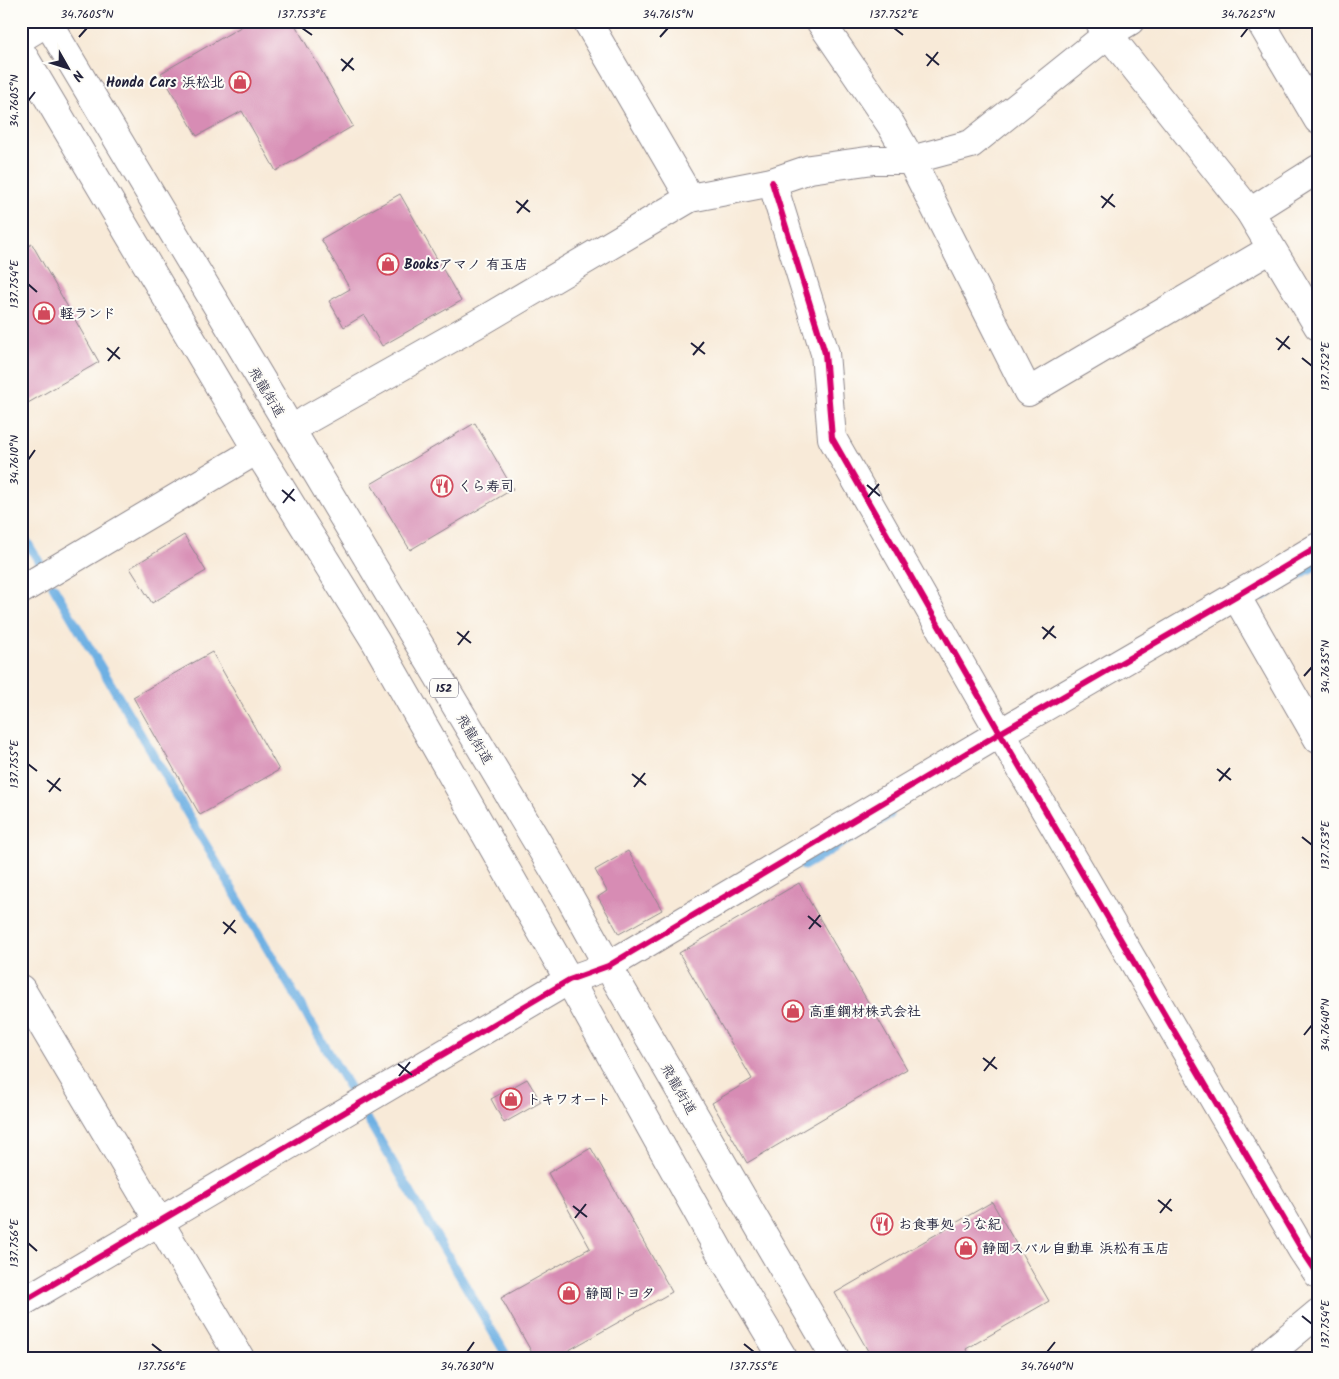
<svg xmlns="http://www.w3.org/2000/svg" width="1339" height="1379" viewBox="0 0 1339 1379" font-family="Kalam,'Klee One',sans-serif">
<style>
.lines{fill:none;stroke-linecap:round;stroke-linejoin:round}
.stream{stroke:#6eb0e3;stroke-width:9}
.building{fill:#d78cb4}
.minor-casing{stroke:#8d868a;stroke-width:30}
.highway-casing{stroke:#8d868a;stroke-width:30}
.minor{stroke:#fff;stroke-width:28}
.highway{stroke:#fff;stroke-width:28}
.cycleway-casing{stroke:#fdfcf7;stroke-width:9}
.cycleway{stroke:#d6006c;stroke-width:6}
.ticks{fill:none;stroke:#22223b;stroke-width:2}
.labels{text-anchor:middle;stroke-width:4;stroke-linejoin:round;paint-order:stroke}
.shield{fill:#fdfcf7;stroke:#646373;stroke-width:1}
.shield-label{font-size:12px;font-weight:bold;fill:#22223b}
.poi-label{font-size:14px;font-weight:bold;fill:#22223b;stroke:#fdfcf7;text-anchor:start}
.street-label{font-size:14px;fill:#22223b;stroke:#fdfcf7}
.neatline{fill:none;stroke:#22223b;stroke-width:2}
.ticks-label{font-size:12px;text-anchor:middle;fill:#22223b}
</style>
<rect width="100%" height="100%" fill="#fdfcf7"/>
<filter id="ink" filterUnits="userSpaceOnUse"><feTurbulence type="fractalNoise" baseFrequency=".02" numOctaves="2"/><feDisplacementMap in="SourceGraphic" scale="10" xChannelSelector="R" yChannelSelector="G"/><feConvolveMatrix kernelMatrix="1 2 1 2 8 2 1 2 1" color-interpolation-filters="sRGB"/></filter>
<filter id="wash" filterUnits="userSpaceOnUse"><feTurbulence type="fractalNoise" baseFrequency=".0096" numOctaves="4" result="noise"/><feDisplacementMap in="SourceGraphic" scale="20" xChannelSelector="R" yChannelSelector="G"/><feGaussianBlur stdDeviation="1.12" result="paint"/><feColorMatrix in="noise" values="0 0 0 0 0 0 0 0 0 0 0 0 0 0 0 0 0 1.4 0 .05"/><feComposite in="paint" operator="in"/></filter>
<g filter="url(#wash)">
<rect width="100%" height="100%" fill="#f8ead8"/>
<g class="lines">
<g class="stream">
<path d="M21,532L41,565"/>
<path d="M53,586L352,1092"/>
<path d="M1263,596L1318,564"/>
<path d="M804,866L890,815"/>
<path d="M368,1120L508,1358"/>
</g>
</g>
<g id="blocks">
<g class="building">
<path d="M251,21H293L353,126L276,171L242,111L197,136L161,73Z"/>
<path d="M400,194L461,301L382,346L364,315L344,327L329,301L350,289L321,239Z"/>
<path d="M32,244L99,362L21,407V250Z"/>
<path d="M475,423L513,489L410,550L371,484Z"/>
<path d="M184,535L206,571L152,603L130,568Z"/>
<path d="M212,652L279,770L200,815L133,697Z"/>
<path d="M628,851L662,910L619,934L598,897L607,891L595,870Z"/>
<path d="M799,883L907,1069L747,1163L712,1103L752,1079L679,953Z"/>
<path d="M527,1079L541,1102L504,1123L491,1099Z"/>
<path d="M591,1148L672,1292L555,1358H535L501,1298L590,1248L548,1173Z"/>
<path d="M992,1202L1049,1301L966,1349L971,1358H872L835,1293Z"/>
</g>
</g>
</g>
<g filter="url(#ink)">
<use href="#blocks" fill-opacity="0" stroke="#8d868a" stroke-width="1"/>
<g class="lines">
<g class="minor-casing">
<g id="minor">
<path d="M587,21L690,198"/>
<path d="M820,21L891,125L911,160L1028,392L1271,249"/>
<path d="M1099,21L1108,34L1250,212L1318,326"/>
<path d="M1260,21L1318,120"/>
<path d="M21,38L49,21"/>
<path d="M772,182L825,353L832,438L1000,733L1302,1250L1318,1274"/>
<path d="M1250,212L1318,169"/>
<path d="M291,431L308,419L482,321L690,198L772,182L810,169L874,160H911L971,144L1108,34L1130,21"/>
<path d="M21,590L257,450"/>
<path d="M1236,596L1318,739"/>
<path d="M21,989L240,1358"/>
<path d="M21,1303L569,980L608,966L1000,733L1236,596L1318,547"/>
<path d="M1264,1358L1318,1313"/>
</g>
</g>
<g class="highway-casing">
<g id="highway">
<path d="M47,21L563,885L608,966L835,1358"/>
<path d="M21,52L257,450L376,642L569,980L721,1254L783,1358"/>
</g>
</g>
<use href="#minor" class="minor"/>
<use href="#highway" class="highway"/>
<g class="cycleway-casing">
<g id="cycleway">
<path d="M772,182L825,353L832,438L1000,733L1302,1250L1318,1274"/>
<path d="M21,1303L569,980L608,966L1000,733L1236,596L1318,547"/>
</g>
</g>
<use href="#cycleway" class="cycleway"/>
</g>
</g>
<path class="ticks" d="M302,28L312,35M894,28L903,35M79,37L87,28M660,37L668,28M1241,37L1248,28M926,54L939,65M341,59L354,70M927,66L938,52M342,71L353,58M28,101L35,92M1101,196L1115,207M516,201L530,212M1102,208L1113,194M517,213L528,200M28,284L37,292M1276,338L1290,349M691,343L705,354M107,348L120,359M1278,350L1289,336M693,355L704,342M1302,358L1312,366M108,361L119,347M28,460L35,450M867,485L880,496M282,490L295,501M868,497L879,484M283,503L294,489M1042,627L1056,638M457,632L471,643M1043,639L1054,626M458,645L469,631M1304,676L1312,667M28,764L37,771M1217,769L1231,780M632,774L646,785M47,780L61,791M1219,781L1230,768M634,787L645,773M49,792L60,778M1302,837L1312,845M808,916L821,927M223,922L236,933M809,929L820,915M224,934L235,920M1304,1035L1312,1025M983,1058L997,1069M398,1064L412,1075M984,1071L995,1057M399,1076L410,1062M1158,1200L1172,1211M573,1206L587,1217M1160,1213L1171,1199M575,1218L586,1204M28,1243L37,1251M1302,1316L1312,1324M152,1344L162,1352M744,1344L754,1352M467,1352L474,1342M1047,1352L1055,1342"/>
<defs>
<g id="shop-ring" transform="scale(1.125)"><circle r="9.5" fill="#fdfcf7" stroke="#d1495b" stroke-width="1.5"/><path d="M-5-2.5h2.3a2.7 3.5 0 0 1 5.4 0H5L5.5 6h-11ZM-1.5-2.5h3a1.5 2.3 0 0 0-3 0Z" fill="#d1495b"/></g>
<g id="restaurant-ring" transform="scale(1.125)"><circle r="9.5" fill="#fdfcf7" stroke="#d1495b" stroke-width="1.5"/><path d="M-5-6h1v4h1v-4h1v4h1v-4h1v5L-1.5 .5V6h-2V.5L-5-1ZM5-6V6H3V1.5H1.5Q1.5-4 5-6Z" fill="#d1495b"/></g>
</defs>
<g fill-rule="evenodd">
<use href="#shop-ring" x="240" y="82"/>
<use href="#shop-ring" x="388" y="264"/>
<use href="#shop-ring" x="44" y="313"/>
<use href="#restaurant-ring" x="442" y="486"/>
<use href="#shop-ring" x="793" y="1011"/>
<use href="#shop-ring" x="511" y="1099"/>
<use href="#restaurant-ring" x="882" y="1224"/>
<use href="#shop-ring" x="966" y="1248"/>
<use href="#shop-ring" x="569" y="1293"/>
</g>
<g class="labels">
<rect class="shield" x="430" y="678.5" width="28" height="19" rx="4"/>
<g class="shield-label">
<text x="444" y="692">152</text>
</g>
<g class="poi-label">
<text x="224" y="87" text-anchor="end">Honda Cars 浜松北</text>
<text x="404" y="269">Booksアマノ 有玉店</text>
<text x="60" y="318">軽ランド</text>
<text x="458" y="491">くら寿司</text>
<text x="809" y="1016">高重鋼材株式会社</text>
<text x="527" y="1104">トキワオート</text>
<text x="898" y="1229">お食事処 うな紀</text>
<text x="982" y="1253">静岡スバル自動車 浜松有玉店</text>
<text x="585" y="1298">静岡トヨタ</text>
</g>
<g class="street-label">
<text transform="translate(267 392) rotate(59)" y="5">飛龍街道</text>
<text transform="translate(475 739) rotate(59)" y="5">飛龍街道</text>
<text transform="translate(679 1089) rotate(60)" y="5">飛龍街道</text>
</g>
</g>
<rect width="1339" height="1379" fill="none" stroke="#fdfcf7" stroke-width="55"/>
<g transform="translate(68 68) rotate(129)" stroke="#fdfcf7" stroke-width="4" paint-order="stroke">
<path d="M0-4L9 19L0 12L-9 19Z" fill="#22223b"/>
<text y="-8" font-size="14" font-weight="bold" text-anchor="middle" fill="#22223b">N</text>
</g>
<rect x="28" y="28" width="1284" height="1324" class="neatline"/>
<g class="ticks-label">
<text x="87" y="18">34.7605°N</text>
<text x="302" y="18">137.753°E</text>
<text x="668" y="18">34.7615°N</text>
<text x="894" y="18">137.752°E</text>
<text x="1248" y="18">34.7625°N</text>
<text transform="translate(14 101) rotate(-90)" y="4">34.7605°N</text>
<text transform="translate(14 284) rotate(-90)" y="4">137.754°E</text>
<text transform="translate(1325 366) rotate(-90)" y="4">137.752°E</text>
<text transform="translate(14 460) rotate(-90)" y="4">34.7610°N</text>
<text transform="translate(1325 667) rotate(-90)" y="4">34.7635°N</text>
<text transform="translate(14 764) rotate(-90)" y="4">137.755°E</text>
<text transform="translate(1325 845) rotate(-90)" y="4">137.753°E</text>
<text transform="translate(1325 1025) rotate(-90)" y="4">34.7640°N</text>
<text transform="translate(14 1243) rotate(-90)" y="4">137.756°E</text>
<text transform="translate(1325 1324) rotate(-90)" y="4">137.754°E</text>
<text x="162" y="1370">137.756°E</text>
<text x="467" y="1370">34.7630°N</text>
<text x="754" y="1370">137.755°E</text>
<text x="1047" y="1370">34.7640°N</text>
</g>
</svg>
